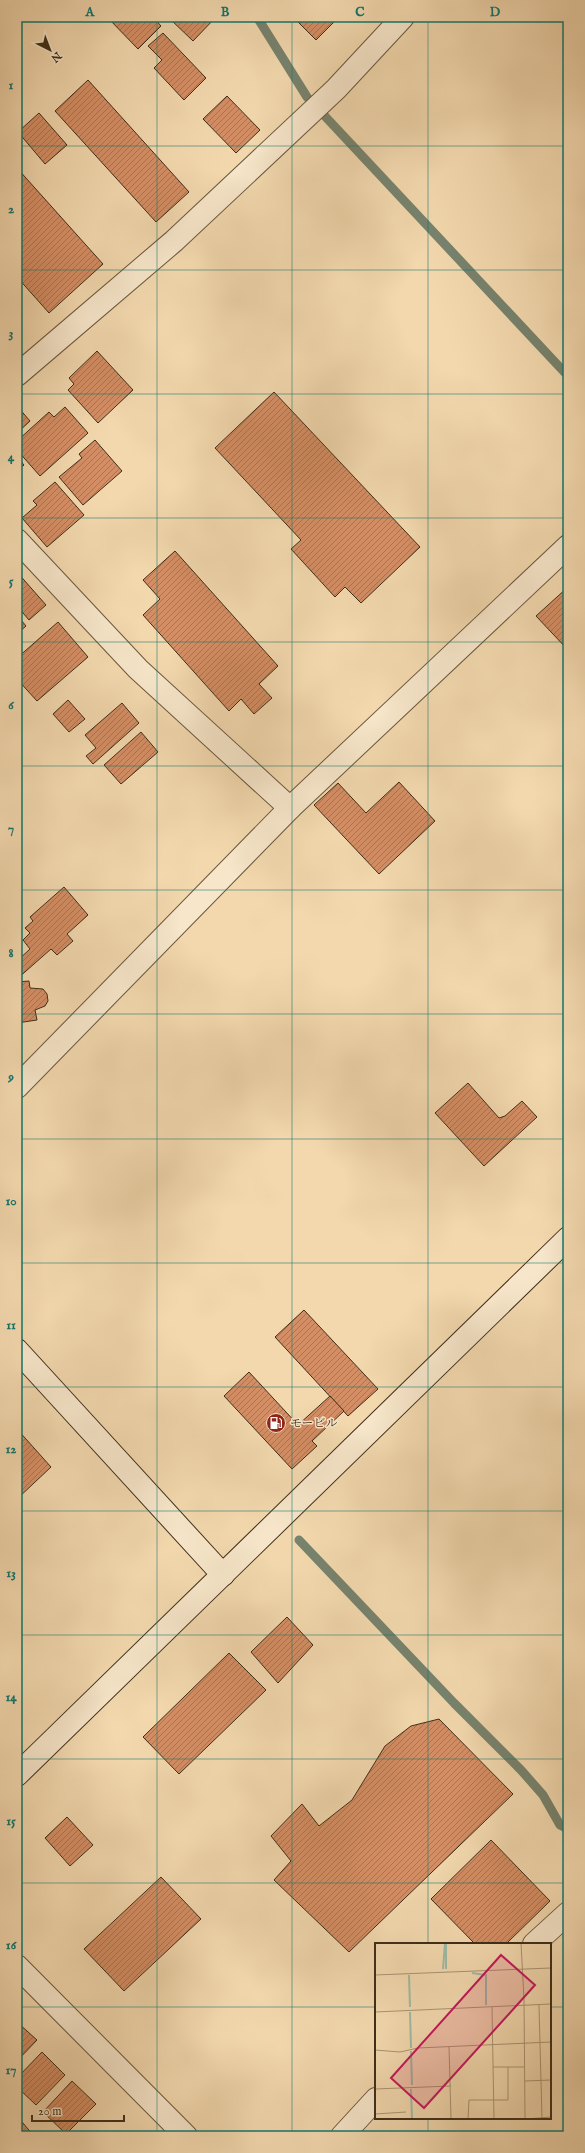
<svg xmlns="http://www.w3.org/2000/svg" width="585" height="2153" viewBox="0 0 585 2153" font-family="'IM FELL English','Noto Serif JP',serif">
<style>
.lines{fill:none;stroke-linecap:round;stroke-linejoin:round}
.stream{stroke:#77836e;stroke-width:9}
.building{fill:url(#building-hatch);stroke:#3e2e19}
.street-casing{stroke:#6b583e;stroke-width:24}
.secondary-casing{stroke:#3e2e19;stroke-width:24}
.street{stroke:#f7e6ca;stroke-width:22}
.secondary{stroke:#f7e6ca;stroke-width:22}
.grid{fill:none;stroke:#0f766e;stroke-width:1;stroke-opacity:0.55}
.labels{text-anchor:middle;stroke-width:3;stroke-linejoin:round;paint-order:stroke}
.poi-label{font-size:12px;fill:#3e2e19;stroke:#f7e6ca;text-anchor:start}
.inset-river{fill:none;stroke:#9dbba6;stroke-width:2}
.inset-road{fill:none;stroke:#ab9472;stroke-width:1}
.view{fill:#c2185b;fill-opacity:0.15;stroke:#c2185b;stroke-width:2}
.inset-edge{fill:none;stroke:#3e2e19;stroke-width:2}
.neatline{fill:none;stroke:#0f766e;stroke-width:1.5}
.grid-label{font-size:13px;text-anchor:middle;font-weight:bold;fill:#0f766e}
</style>
<defs>
<pattern id="building-hatch" width="6" height="6" patternUnits="userSpaceOnUse"><rect width="6" height="6" fill="#d48e65"/><path d="M-1 1l2-2M0 6l6-6M5 7l2-2" fill="none" stroke="#ad7452"/></pattern>
</defs>
<rect width="100%" height="100%" fill="#f3d8ae"/>
<filter id="stains"><feTurbulence type="fractalNoise" baseFrequency=".005" numOctaves="4"/><feColorMatrix values="0 0 0 0 .2 0 0 0 0 .09 0 0 0 0 .02 0 0 0 .5 -.17"/></filter>
<radialGradient id="worn" r=".72"><stop offset=".6" stop-color="#630" stop-opacity="0"/><stop offset="1" stop-color="#630" stop-opacity=".3"/></radialGradient>
<g class="lines">
<g class="stream">
<path d="M257,17L307,97L568,376"/>
<path d="M299,1540L454,1703L521,1770L543,1795L560,1825L568,1829"/>
</g>
</g>
<g class="building">
<path d="M107,17H153L161,26L138,49Z"/>
<path d="M168,17H216L193,41Z"/>
<path d="M293,17H339L316,40Z"/>
<path d="M163,33L206,78L184,100L154,68L162,60L148,46Z"/>
<path d="M88,80L189,192L156,222L55,111Z"/>
<path d="M227,96L260,130L236,153L203,119Z"/>
<path d="M39,113L67,145L45,164L18,132Z"/>
<path d="M17,168L103,264L49,313L17,277Z"/>
<path d="M97,351L133,390L98,423L68,390L74,384L69,378Z"/>
<path d="M274,392L420,547L361,603L345,587L335,597L291,549L301,540L215,448Z"/>
<path d="M17,406L30,421L17,433Z"/>
<path d="M65,407L88,433L40,476L17,450V441L49,412L54,417Z"/>
<path d="M95,440L122,471L83,505L59,477L82,458L79,454Z"/>
<path d="M17,457L24,465L17,471Z"/>
<path d="M55,482L84,515L47,547L22,518L37,505L33,501Z"/>
<path d="M175,551L278,666L259,684L272,698L254,714L241,699L229,711L143,615L160,599L143,580Z"/>
<path d="M17,572L46,605L29,620L17,606Z"/>
<path d="M568,587V650L536,616Z"/>
<path d="M17,615L26,626L17,634Z"/>
<path d="M58,622L88,657L37,701L17,679V658Z"/>
<path d="M68,700L85,719L69,732L53,714Z"/>
<path d="M122,703L139,723L93,764L86,756L96,748L85,735Z"/>
<path d="M141,732L158,752L121,784L104,765Z"/>
<path d="M399,782L435,821L379,874L314,805L338,783L366,813Z"/>
<path d="M64,887L88,915L67,934L73,941L57,955L51,949L17,979V961L30,949L23,940L30,933L25,928L33,921L30,917Z"/>
<path d="M29,981L30,988L43,989L47,994L48,1001L45,1006L35,1010L37,1020L17,1023V982Z"/>
<path d="M468,1083L499,1118L505,1116L522,1101L537,1117L484,1166L435,1113Z"/>
<path d="M304,1310L378,1389L348,1416L275,1337Z"/>
<path d="M249,1372L298,1425L330,1396L344,1411L312,1441L317,1446L292,1469L224,1396Z"/>
<path d="M17,1429L51,1467L17,1499Z"/>
<path d="M287,1617L313,1645L278,1683L251,1652Z"/>
<path d="M229,1653L266,1690L179,1774L143,1737Z"/>
<path d="M439,1719L513,1794L349,1952L274,1880L291,1861L271,1836L302,1804L319,1826L352,1800L385,1746L411,1726Z"/>
<path d="M67,1817L93,1845L70,1866L45,1838Z"/>
<path d="M491,1840L550,1901L506,1944H475L431,1899Z"/>
<path d="M161,1877L201,1919L124,1991L84,1949Z"/>
<path d="M17,2022L37,2040L17,2061Z"/>
<path d="M42,2052L65,2075L36,2105L17,2087V2078Z"/>
<path d="M72,2081L96,2104L66,2134L43,2112Z"/>
<path d="M17,2116L34,2136H17Z"/>
</g>
<g class="lines">
<g class="street-casing">
<g id="street">
<path d="M17,375L174,241L336,89L403,17"/>
<path d="M17,540L138,669L290,808"/>
<path d="M17,1087L290,808L568,546"/>
<path d="M534,1944L568,1913"/>
<path d="M17,1966L186,2136"/>
<path d="M342,2136L376,2099"/>
</g>
</g>
<g class="secondary-casing">
<g id="secondary">
<path d="M17,1350L223,1575"/>
<path d="M17,1775L568,1238"/>
</g>
</g>
<use href="#street" class="street"/>
<use href="#secondary" class="secondary"/>
</g>
<path class="grid" d="M157,17V2136M292,17V2136M428,17V1944M17,146H568M17,270H568M17,394H568M17,518H568M17,642H568M17,766H568M17,890H568M17,1014H568M17,1139H568M17,1263H568M17,1387H568M17,1511H568M17,1635H568M17,1759H568M17,1883H568M17,2007H376M550,2007H568M428,2118V2136"/>
<defs>
<g id="fuel-disc" transform="scale(1)"><circle r="9.5" fill="#8f2418" stroke="#f7e6ca"/><path d="M-5.5-6h7V0h2V4h1.3V-2.5L3-4.5l.8-.8L6-3V5H2.5V1h-1V6h-7ZM-4.2-4.7v3.2H.2V-4.7Z" fill="#fff"/></g>
</defs>
<g fill-rule="evenodd">
<use href="#fuel-disc" x="276" y="1423"/>
</g>
<g class="labels">
<g class="poi-label">
<text x="290" y="1427">モービル</text>
</g>
</g>
<g transform="translate(375 1943)">
<rect width="176" height="176" fill="#f3d8ae"/>
<path class="inset-river" d="M68,26L70,0M71,26V0M97,30L111,32V62M34,32L35,64M35,69L36,105M36,108L37,142M36,146L37,176"/>
<path class="inset-road" d="M146,0L149,56L150,176M0,32L176,25M164,62L167,176M117,64L119,176M0,69L176,61M74,104L76,176M0,107L25,109L43,105L176,99M118,124H149M150,138L176,137M0,146L76,143M0,171L31,169M93,176L94,157H133V124M151,176L176,174"/>
<path class="view" d="M126,12L160,42L49,165L16,135Z"/>
<rect width="176" height="176" class="inset-edge"/>
</g>
<rect width="585" height="2153" fill="none" stroke="#f3d8ae" stroke-width="44"/>
<g transform="translate(50 50) rotate(138)" stroke="#f7e6ca" stroke-width="3" paint-order="stroke">
<path d="M0-3L7 15L0 10L-7 15Z" fill="#3e2e19"/>
<text y="-6" font-size="11" font-weight="bold" text-anchor="middle" fill="#3e2e19">N</text>
</g>
<path d="M32 2115v6h92v-6" fill="none" stroke="#3e2e19" stroke-width="2"/>
<text x="38" y="2115" font-size="12" fill="#3e2e19" stroke="#f7e6ca" stroke-width="3" paint-order="stroke">20 m</text>
<rect x="22" y="22" width="541" height="2109" class="neatline"/>
<g class="grid-label">
<text x="90" y="16">A</text>
<text x="225" y="16">B</text>
<text x="360" y="16">C</text>
<text x="495" y="16">D</text>
<text x="11" y="89">1</text>
<text x="11" y="213">2</text>
<text x="11" y="337">3</text>
<text x="11" y="461">4</text>
<text x="11" y="585">5</text>
<text x="11" y="709">6</text>
<text x="11" y="833">7</text>
<text x="11" y="957">8</text>
<text x="11" y="1081">9</text>
<text x="11" y="1205">10</text>
<text x="11" y="1329">11</text>
<text x="11" y="1453">12</text>
<text x="11" y="1577">13</text>
<text x="11" y="1701">14</text>
<text x="11" y="1825">15</text>
<text x="11" y="1949">16</text>
<text x="11" y="2074">17</text>
</g>
<rect width="100%" height="100%" filter="url(#stains)"/>
<rect width="100%" height="100%" fill="url(#worn)"/>
</svg>
